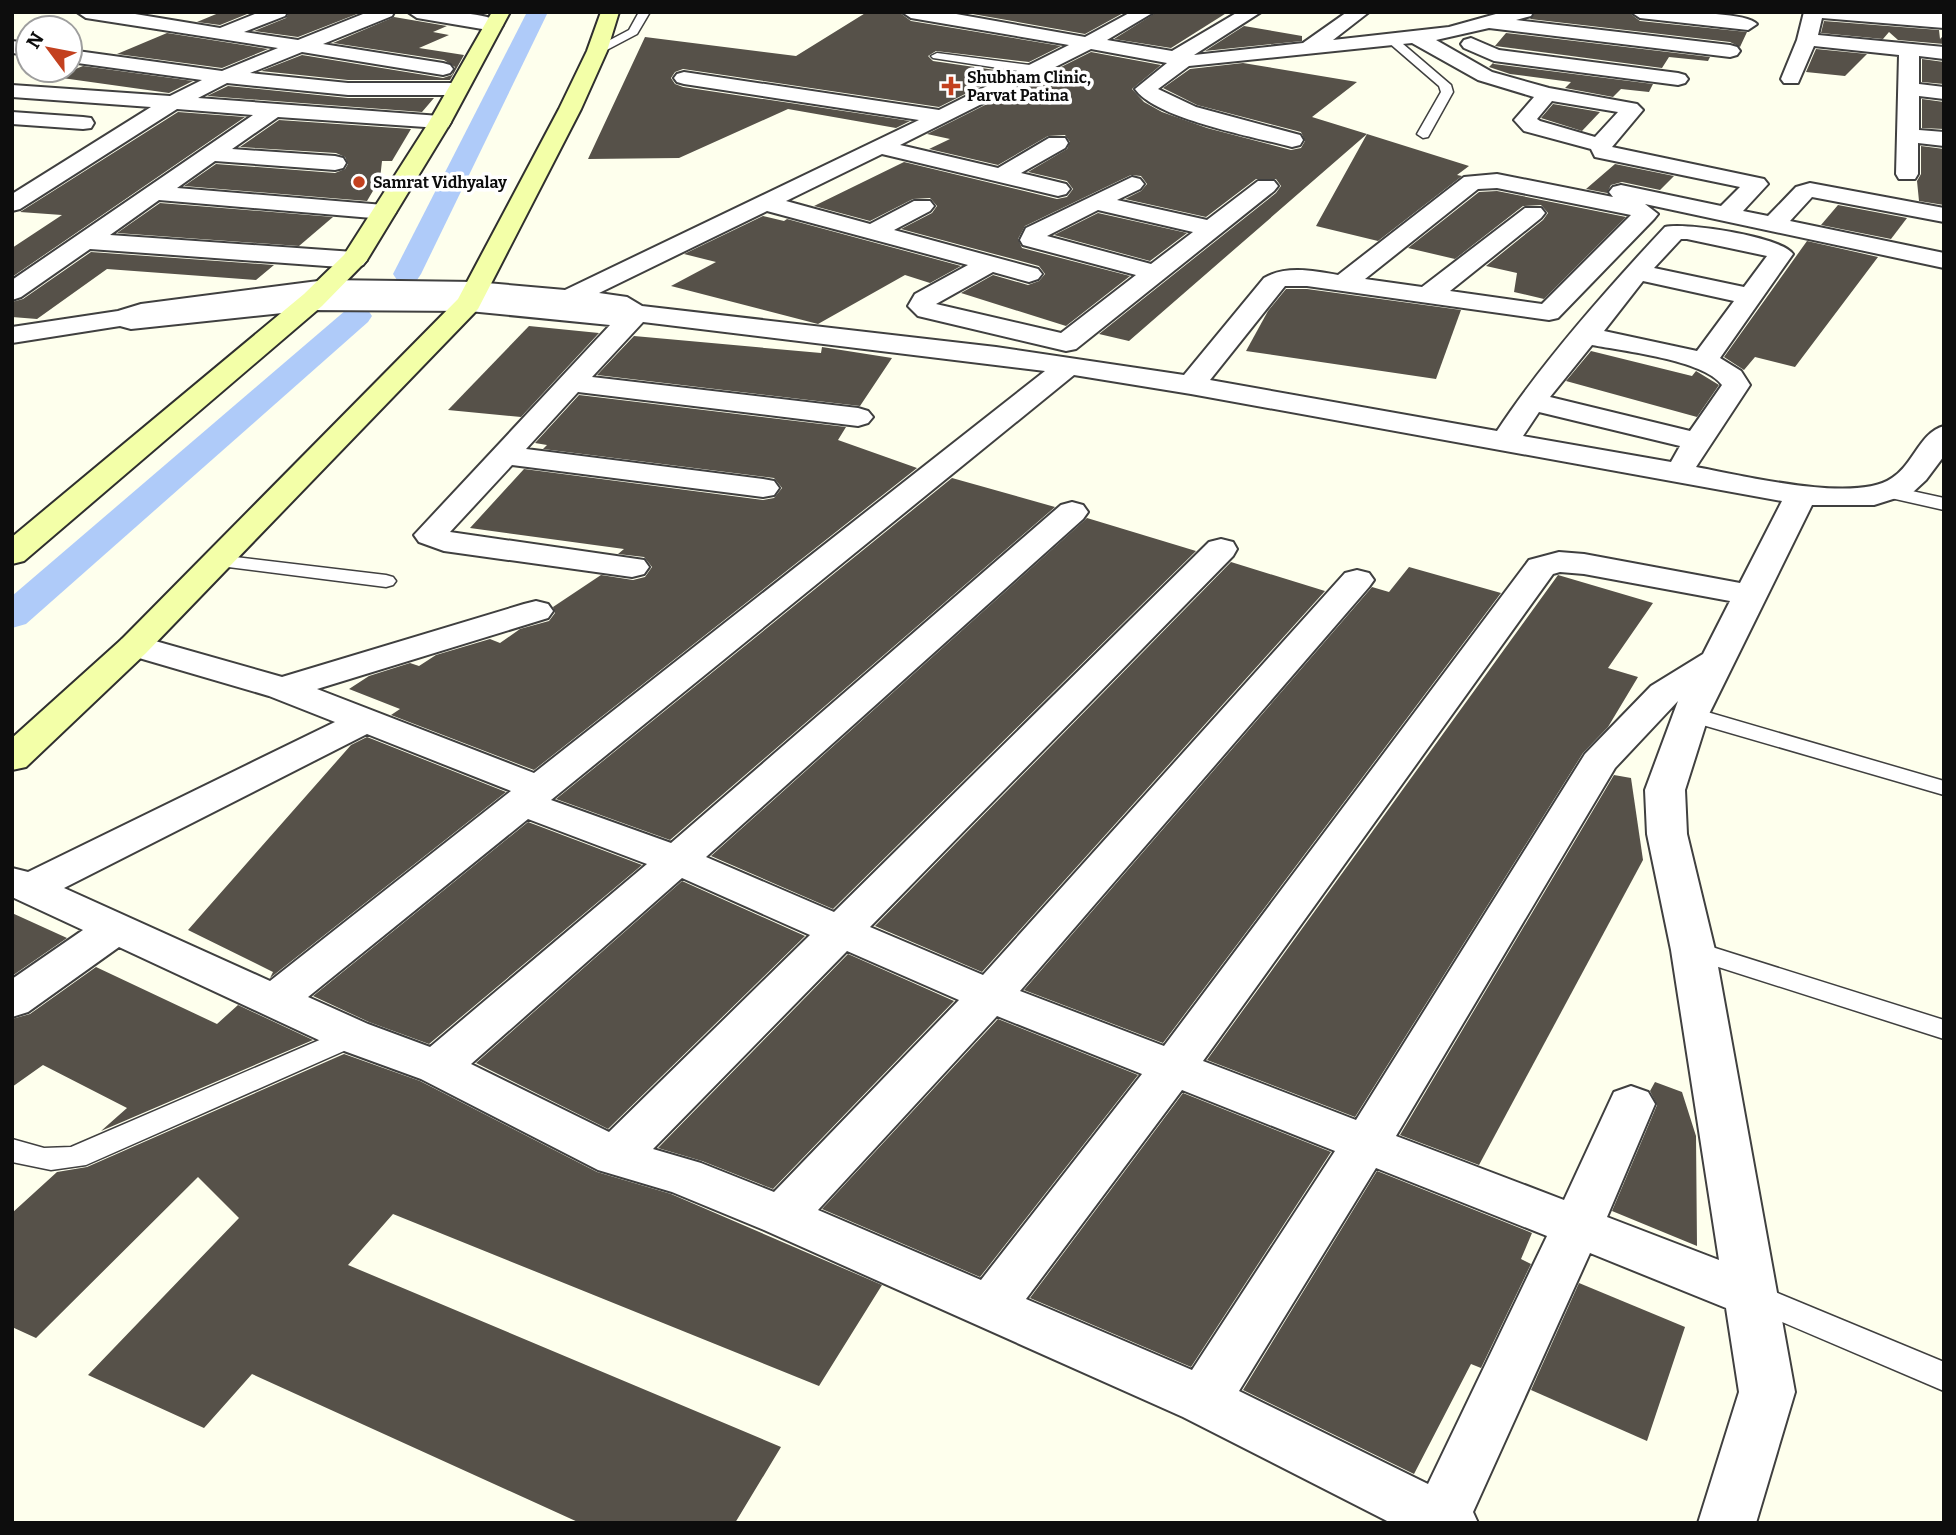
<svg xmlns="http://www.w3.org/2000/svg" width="1956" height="1535" viewBox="0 0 1956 1535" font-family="Bitter,serif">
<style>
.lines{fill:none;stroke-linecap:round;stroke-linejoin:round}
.canal{fill:#afcbf9;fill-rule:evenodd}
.building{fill:#565149}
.service-casing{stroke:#404040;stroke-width:3}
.minor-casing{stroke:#404040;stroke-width:4}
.tertiary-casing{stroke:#404040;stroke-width:4}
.secondary-casing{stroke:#2f2f2f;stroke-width:4}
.service{fill:#fff;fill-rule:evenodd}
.minor{fill:#fff;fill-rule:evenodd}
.tertiary{fill:#fff;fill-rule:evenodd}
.secondary{fill:#f3ffa8;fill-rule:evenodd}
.poi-dot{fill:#c3411f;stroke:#fff;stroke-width:2.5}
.labels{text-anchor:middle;stroke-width:7;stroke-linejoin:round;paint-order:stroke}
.far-poi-label{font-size:16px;font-weight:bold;fill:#0d0d0d;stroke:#fff;text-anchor:start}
</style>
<rect width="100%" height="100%" fill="#feffed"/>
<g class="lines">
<g class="canal">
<path d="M527,12H548L421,274L417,280L407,283L397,280L393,274Z"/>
<path d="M357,307L368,310L372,316L368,322L26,624L12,628V596L346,310Z"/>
</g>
</g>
<g class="building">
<path d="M221,12H252L220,25L197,22Z"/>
<path d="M289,12H341L357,14L298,37L254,31L286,18Z"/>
<path d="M867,12L900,13L911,21L1061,46L1029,62L936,51L928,56L933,61L1009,72L939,107L683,69L675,72L671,78L675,84L683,87L910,121L896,128L788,109L679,158L588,159L645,37L796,56Z"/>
<path d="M961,12H1125L1085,34Z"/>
<path d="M1157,12H1228L1171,48L1114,39Z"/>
<path d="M1535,12H1628L1640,21L1747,32L1740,47L1730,42L1530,19Z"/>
<path d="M394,17L447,26L433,32L449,35L419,48L464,55L450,80H348L261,71L302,55L443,78L452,75L455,67L444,60L333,43Z"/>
<path d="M1824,21L1939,30L1940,39L1944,35V44L1898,40L1889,32L1883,39L1821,33Z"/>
<path d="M1244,26L1302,36V41L1205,51Z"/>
<path d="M167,33L268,49L222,68L117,54Z"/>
<path d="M1506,33L1710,57L1708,61L1669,57L1662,68L1495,46Z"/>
<path d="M1816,49L1867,54L1845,76L1806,72Z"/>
<path d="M1091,52L1161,65L1132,89L1144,102L1162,112L1207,128L1291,150L1301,148L1305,141L1301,132L1197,105L1163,88L1190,69L1243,63L1357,82L1312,117L1367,134L1129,341L1099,334L1276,193L1281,186L1276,179H1256L1206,217L1125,199L1141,191L1147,184L1141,176L1131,175L1025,226L1018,239L1022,248L1130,276L1066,326L961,293L993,275L1028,285L1039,281L1045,274L1039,266L901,229L932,213L937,206L930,198L913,199L870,221L814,206L904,162L1057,199L1067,197L1073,189L1067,181L1028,172L1067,149L1070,142L1065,135L1048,136L998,165L929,149L950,139L927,134Z"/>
<path d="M1922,59L1944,62V84L1922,82Z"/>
<path d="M1493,63L1494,64L1653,84L1649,92L1621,89L1613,97L1565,88L1571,82L1510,74L1489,67Z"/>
<path d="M83,66L193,81L169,93L55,77Z"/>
<path d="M228,86L348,98H434L422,112L207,96Z"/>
<path d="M1922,99L1944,102V129L1922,128Z"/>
<path d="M1553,104L1600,112L1582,131L1541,118Z"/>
<path d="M178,112L245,117L12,277V248L62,215L20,212Z"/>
<path d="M279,120L411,129L392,161H382L380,179L367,201L184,186L216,164L335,173L345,169L348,164L345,157L336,153L240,147Z"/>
<path d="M1367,134L1469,166L1457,175L1462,176L1378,241L1316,226Z"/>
<path d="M1921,146L1944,149V205L1919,201L1917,181L1921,174Z"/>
<path d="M1615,164L1674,176L1660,190L1622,182L1611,185L1607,193L1586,189Z"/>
<path d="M1497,191L1626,217L1544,299L1514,292L1517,273L1486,266L1543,220L1548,213L1541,205L1523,206L1455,259L1408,248L1479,192Z"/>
<path d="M160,203L333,217L299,246L117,233Z"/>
<path d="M1838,205L1907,218L1891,239L1821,225Z"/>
<path d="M1098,213L1187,233L1150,261L1054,235Z"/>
<path d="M763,216L784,221L787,219L961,266L930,283L905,275L818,324L671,286L716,262L684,254Z"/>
<path d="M1807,241L1878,257L1795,367L1755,357L1744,370L1724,357Z"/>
<path d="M91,252L274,265L256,280L107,269L37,319L12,317V302L23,299Z"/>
<path d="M1286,289H1307L1461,310L1436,379L1246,351L1268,311Z"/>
<path d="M529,326L599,333L521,417L448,410Z"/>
<path d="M634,336L821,353L822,347L892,358L860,406L597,375Z"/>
<path d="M1591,351L1692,376L1696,371L1719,385L1697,417L1566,381Z"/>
<path d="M579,395L846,427L838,440L917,468L534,770L391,715L400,709L349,689L369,676L410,663L419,666L436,655L490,639L500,643L520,629L549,621L555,613L553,607L601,575L633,580L645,577L652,567L644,557L618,554L624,549L470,528L524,469L763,500L774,498L782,488L774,478L543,449L547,445L535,443Z"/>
<path d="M952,478L1055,507L670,840L556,799Z"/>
<path d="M1087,518L1196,551L833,909L711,856Z"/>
<path d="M1231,562L1325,591L982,972L875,926Z"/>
<path d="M1409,567L1501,593L1163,1043L1024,990L1372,587L1389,592Z"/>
<path d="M1558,575L1653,603L1608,668L1638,677L1608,727L1583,753L1355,1117L1207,1060Z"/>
<path d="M367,737L506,792L270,978L273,972L188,930L351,745Z"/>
<path d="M1614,775L1631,778L1643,860L1479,1165L1400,1135Z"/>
<path d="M528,822L642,865L429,1044L369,1022L313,996Z"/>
<path d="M682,881L805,936L608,1129L476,1063Z"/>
<path d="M12,913L67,938L12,976Z"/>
<path d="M848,954L954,1001L773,1189L702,1161L658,1148Z"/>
<path d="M96,967L217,1024L238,1005L313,1040L101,1131L127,1108L43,1065L12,1087V1019L30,1014Z"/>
<path d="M998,1019L1138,1075L980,1277L822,1209Z"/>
<path d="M344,1054L420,1081L597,1172L671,1194L882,1285L819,1386L393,1214L348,1265L781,1447L735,1523H580L252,1374L204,1428L88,1375L239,1218L198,1177L36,1338L12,1327V1213L57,1172L87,1167Z"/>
<path d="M1655,1082L1682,1092L1696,1136L1697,1246L1612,1211L1657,1105L1650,1091Z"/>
<path d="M1183,1093L1331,1152L1191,1367L1030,1298Z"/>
<path d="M1377,1171L1532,1233L1521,1259L1531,1264L1481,1368L1471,1364L1414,1474L1243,1390Z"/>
<path d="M1579,1283L1685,1327L1647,1441L1531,1390Z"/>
</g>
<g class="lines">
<g class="service-casing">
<g id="service">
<path d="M639,12H650L637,34L601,53H593V49L629,30Z"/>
<path d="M1388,38H1396L1451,85L1453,92L1428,137L1423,138L1417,134L1441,92L1439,86L1388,42Z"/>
<path d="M937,53L1038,66L1044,70L1038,74L933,58L931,56Z"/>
<path d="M1889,486L1944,498V510L1882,496L1880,492Z"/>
<path d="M219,555L386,575L393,577L396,581L393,585L386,587L212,565L209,561Z"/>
<path d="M1690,707L1944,781V795L1682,719L1679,714L1682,709Z"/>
<path d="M1693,941L1944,1020V1039L1684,956L1680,950L1684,944Z"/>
<path d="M352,1026L362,1029L365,1036L362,1043L86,1165L51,1170L12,1162V1139L44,1148L71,1147Z"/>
<path d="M1751,1282L1944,1362V1391L1740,1304L1735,1295L1740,1286Z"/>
</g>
</g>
<g class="minor-casing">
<g id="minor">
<path d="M77,12H123L220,28L260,12H287L285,16L244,32L298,40L368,12H394L392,16L323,44L443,63L450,65L453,69L450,73L443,75L302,52L250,73L348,83H458L465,85L468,89L465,93L458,95H348L227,83L198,98L440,116L448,117L451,122L448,127L440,128L278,117L232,149L335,156L343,158L346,163L343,168L335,170L215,161L177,188L384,205L392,207L396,212L392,217L384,219L159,200L110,235L354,252L363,255L367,260L363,265L354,268L90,249L21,297L12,300V280L253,115L177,109L20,209L12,211V194L151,107L12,97V85L170,96L202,80L70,62V50L222,71L278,48L86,18Z"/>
<path d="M408,12C429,12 490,10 503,25L494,31L417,18Z"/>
<path d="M902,12H945L1085,37L1131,12H1154L1107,40L1172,51L1238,12H1261L1194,55L1303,43L1347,12H1369L1333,40L1449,27L1503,12H1533L1531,16L1516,20L1730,45L1737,47L1740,51L1737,55L1730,57L1489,28L1436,40L1492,72L1549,88L1637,104L1643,110L1612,147L1764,179L1768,184L1743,211L1768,216L1796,187L1810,183L1944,208V222L1812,197L1790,221L1944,253V268L1645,204L1658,214L1654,219L1558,318L1549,320L1307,286H1285L1210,380L1497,431C1543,361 1608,288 1665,227C1686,222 1782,237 1793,254L1720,358L1741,371L1750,385L1696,467C1741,475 1855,504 1892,478C1913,465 1920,432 1944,426V456L1926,480L1912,493L1874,505H1812L1709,714L1685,790L1687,834L1715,950L1795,1392L1756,1523H1698L1739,1392L1726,1308L1590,1253L1473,1512L1478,1523H1391L1183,1417L764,1230L672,1192L598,1170L421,1079L336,1048L119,947L28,1012L12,1017V979L83,930L12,897V868L28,872L335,722L269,696L122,653L116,646L122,639L134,635L282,677L524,604L536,601L548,604L553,611L548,618L317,689L534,773L1045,371L643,322L592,377L858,408L868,411L873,417L868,423L858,426L578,392L526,449L763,479L774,481L779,488L774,495L763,497L512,465L450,532L644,560L649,567L644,574L632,577L444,551L419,542L414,535L610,325L469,311L311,310L131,329L120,326L12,343V327L118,311L141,304L326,280L475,282L565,290L919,120L684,84L677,82L674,78L677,74L684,72L939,110L1069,45L911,18ZM1412,43L1478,80L1534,97L1514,120L1524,131L1591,149L1595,157L1740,187L1721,206L1621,185L1613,187L1609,192L1613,197L1628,200L1497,174L1464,177L1338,275C1314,271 1286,265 1264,278L1184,375L996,347L642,306L627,297L599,293L767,211L968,265L915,294L908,306L918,316L1066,351L1076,349L1274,191L1278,186L1274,181H1258L1207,220L1117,200L1140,189L1144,184L1140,179L1132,177L1026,228L1020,240L1023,245L1136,275L1061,333L936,304L993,272L1029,282L1038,279L1042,274L1038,269L894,230L930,211L934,206L930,201H914L870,224L786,201L882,154L1058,196L1066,194L1070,189L1066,184L1021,173L1065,148L1068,143L1065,138H1049L998,168L900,145L1091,49L1167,63L1135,89C1156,119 1255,137 1292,147L1300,145L1303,140L1300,135L1196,107L1158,89L1189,66ZM1552,101L1618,112L1595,137L1540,121L1537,119ZM1497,188L1631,215L1542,304L1450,291L1541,218L1545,213L1541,208H1525L1422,287L1365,279L1478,189ZM1098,210L1193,232L1151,264L1047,236ZM1681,239H1687L1767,256L1744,287L1654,268ZM1643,281L1734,301L1697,351L1604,331ZM1592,345C1623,351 1704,360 1722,385L1690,431L1550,397ZM1074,375L1191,394L1782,501L1740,583L1584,554L1559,552L1529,560L1164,1046L1020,991L1369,587L1374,580L1369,573L1357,570L1345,573L983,975L870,927L1233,556L1237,549L1233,542L1221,539L1209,542L834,912L706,857L1083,519L1088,512L1083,505L1072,502L1061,505L671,843L551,800ZM1539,412L1680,446L1671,462L1523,436ZM1560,572L1584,574L1730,601L1703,654L1651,686L1585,754L1356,1120L1203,1061L1553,574ZM1678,701L1645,790L1647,834L1671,950L1719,1260L1607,1217L1655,1104L1648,1092L1631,1086L1614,1092L1564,1200L1396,1136L1615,768ZM367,734L511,791L270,981L64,888ZM528,819L647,864L430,1047L368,1024L308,997ZM682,878L810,935L609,1132L471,1064ZM847,951L959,1000L774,1192L701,1163L653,1149ZM997,1016L1142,1074L981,1280L818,1210ZM1182,1090L1335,1151L1192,1370L1026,1299ZM1376,1168L1547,1236L1428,1484L1239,1391Z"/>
<path d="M1631,12C1653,12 1746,10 1757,24L1748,30L1640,18Z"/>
<path d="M1804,12H1889L1944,16V28L1822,18L1818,35L1944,47V59L1919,56V84L1944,87V99L1919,96V130L1944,132V146L1918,143V174L1915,179H1899L1896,174L1899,55L1814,46L1798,83H1784L1781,79L1797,40Z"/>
<path d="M1471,38L1499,50L1678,73L1685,75L1688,79L1685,83L1678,85L1494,61L1464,48L1461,44L1464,40Z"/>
<path d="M12,41L28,43V55L12,53Z"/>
<path d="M12,112L83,117L91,118L94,123L91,128L83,129L12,124Z"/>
</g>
</g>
<g class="tertiary-casing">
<path id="tertiary" d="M1880,12L1944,13V25L1889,18Z"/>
</g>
<g class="secondary-casing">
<g id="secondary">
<path d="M492,12H510L451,122L367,260L322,306L24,561L12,564V537L304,294L344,255L429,122Z"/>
<path d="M601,12H619L607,51L581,109L478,309L146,653L26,767L12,770V738L122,639L458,299L559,109L587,51Z"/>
</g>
</g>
<use href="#service" class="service"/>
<use href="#minor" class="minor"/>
<use href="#tertiary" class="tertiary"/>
<use href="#secondary" class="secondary"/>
</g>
<g class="poi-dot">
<path d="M947.5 75.5h7v7h7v7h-7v7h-7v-7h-7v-7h7z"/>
<circle cx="359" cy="182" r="7"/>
</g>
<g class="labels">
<g class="far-poi-label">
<text x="967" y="83">Shubham Clinic,<tspan x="967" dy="18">Parvat Patina</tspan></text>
<text x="373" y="188">Samrat Vidhyalay</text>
</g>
</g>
<rect width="1956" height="1535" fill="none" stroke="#0d0d0d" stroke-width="28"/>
<g transform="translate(49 49) rotate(302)"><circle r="33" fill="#ffffff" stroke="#9e9e9e" stroke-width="2"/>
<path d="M0-5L12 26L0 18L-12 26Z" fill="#c3411f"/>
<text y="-10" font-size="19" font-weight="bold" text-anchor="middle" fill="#0d0d0d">N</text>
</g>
</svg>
